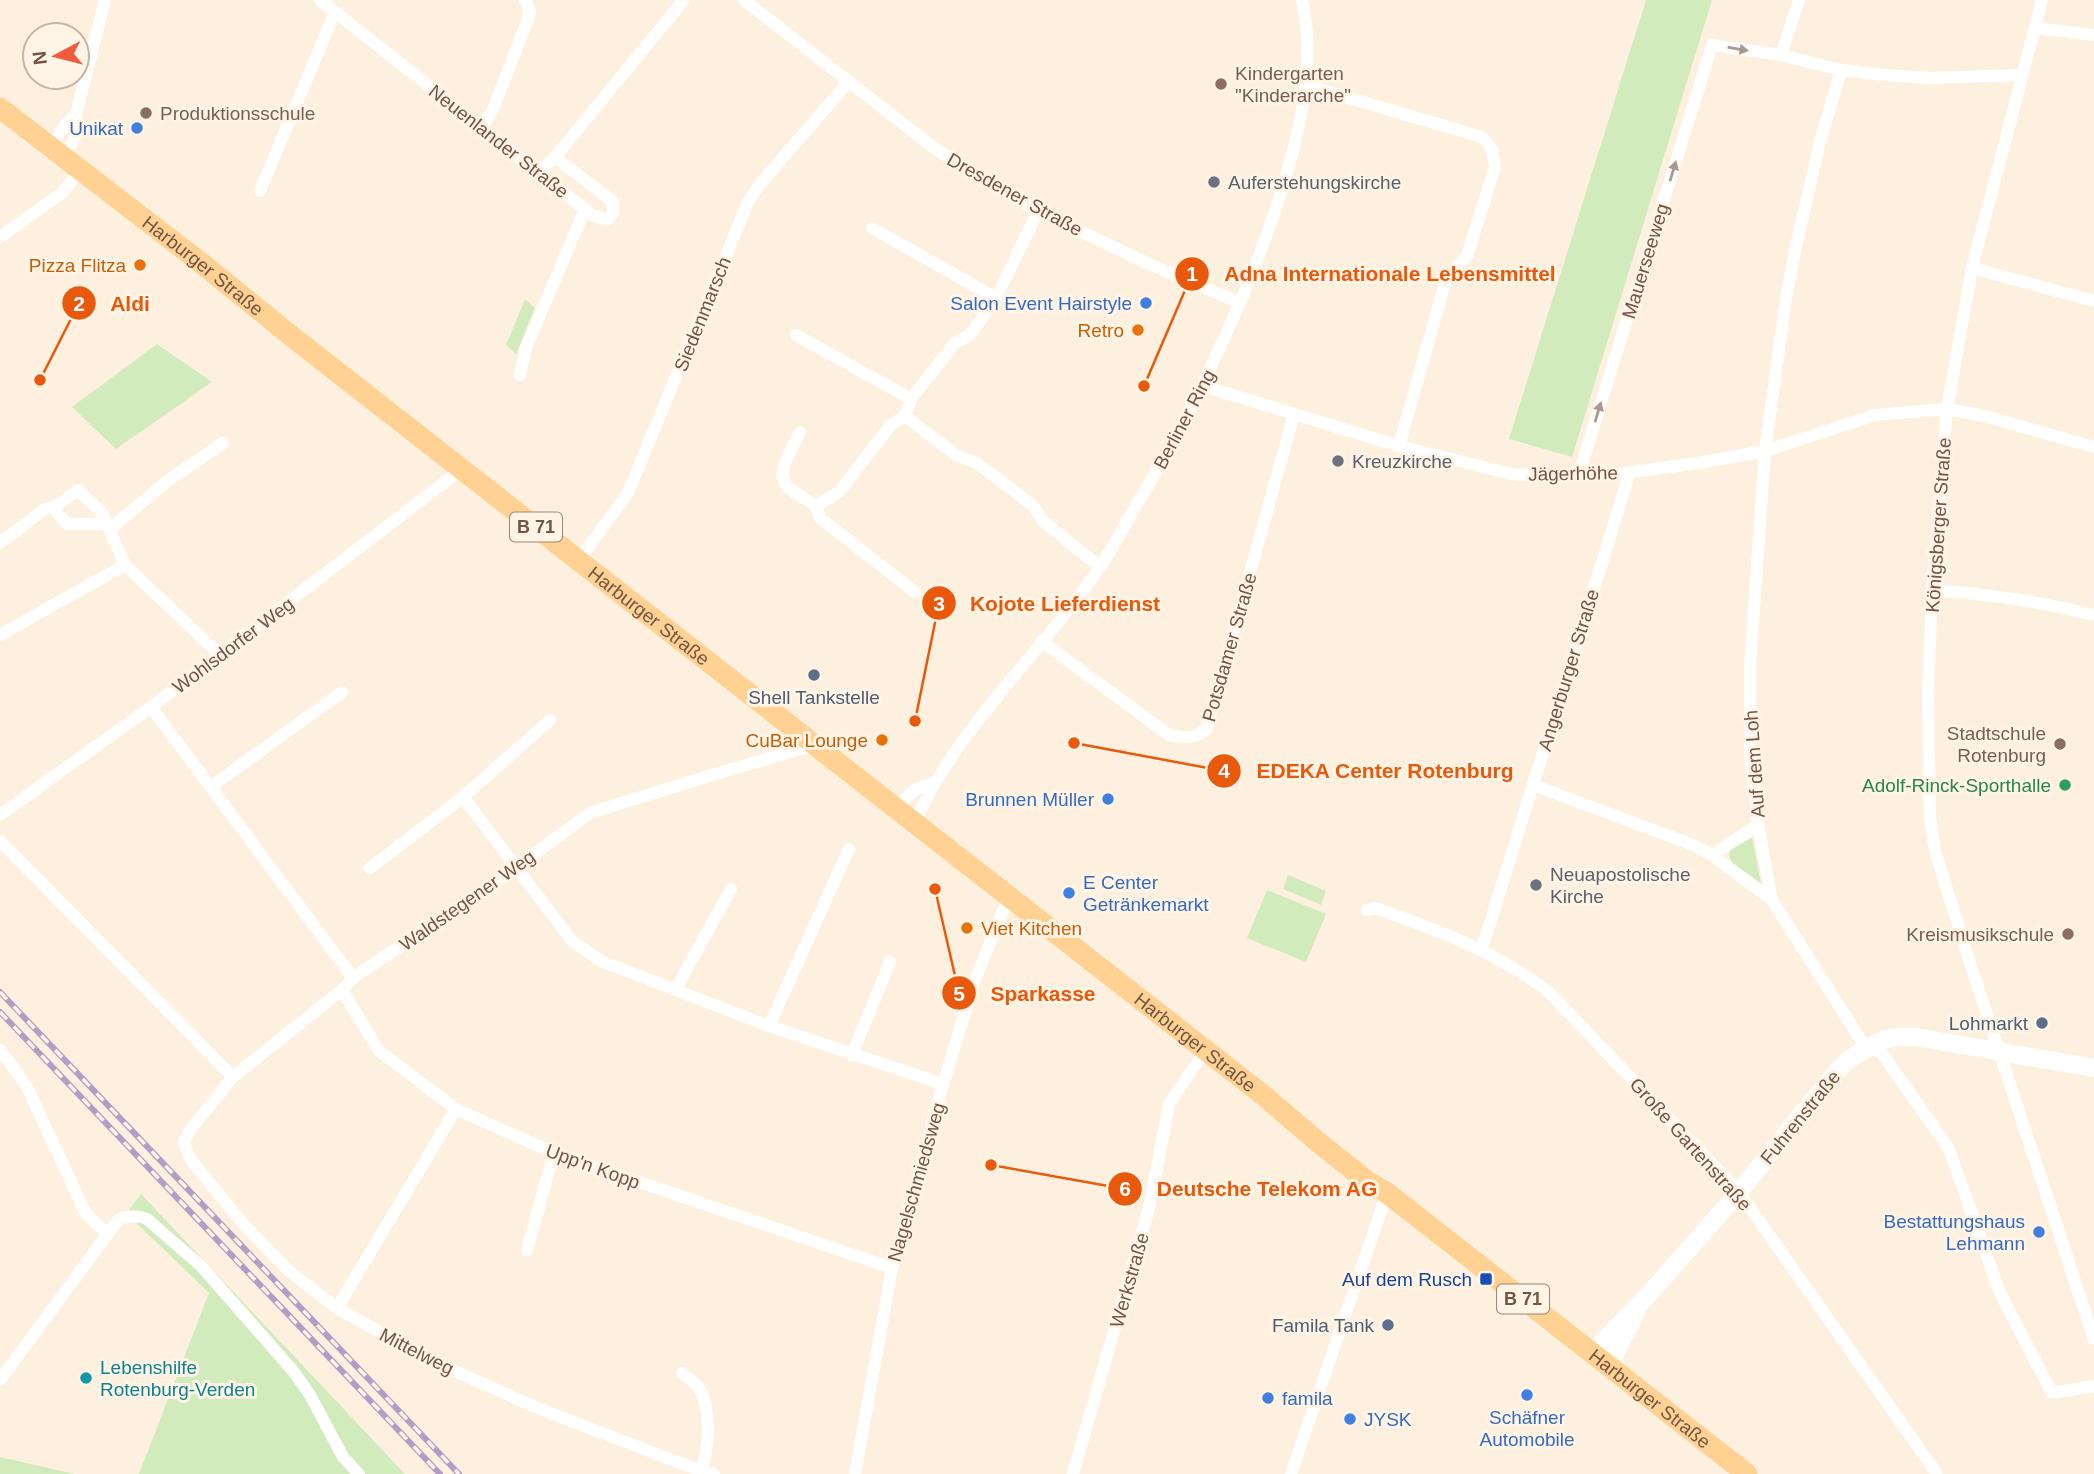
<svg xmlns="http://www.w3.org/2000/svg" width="2094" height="1474" viewBox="0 0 2094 1474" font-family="Arial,sans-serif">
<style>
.green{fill:#d1ebbc}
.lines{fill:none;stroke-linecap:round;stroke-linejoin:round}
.street{stroke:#fff;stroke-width:12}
.secondary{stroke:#fff;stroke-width:18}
.primary{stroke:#ffd293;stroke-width:21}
.rail-casing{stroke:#b19dc6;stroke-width:6}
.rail{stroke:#fff4e5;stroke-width:3.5;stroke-dasharray:10;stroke-linecap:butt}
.oneway{fill:#ac988f}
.education-dot{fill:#8d6e63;stroke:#fff4e5;stroke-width:2.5}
.shop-dot{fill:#3f7fe0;stroke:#fff4e5;stroke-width:2.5}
.worship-dot{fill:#6b7280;stroke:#fff4e5;stroke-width:2.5}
.food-dot{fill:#e8710a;stroke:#fff4e5;stroke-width:2.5}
.service-dot{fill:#5c6f8a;stroke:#fff4e5;stroke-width:2.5}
.leisure-dot{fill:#2e9e5b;stroke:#fff4e5;stroke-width:2.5}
.transit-dot{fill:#1a4fb4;stroke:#fff4e5;stroke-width:2.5}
.culture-dot{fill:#0f9aa8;stroke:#fff4e5;stroke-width:2.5}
.labels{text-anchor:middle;stroke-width:6;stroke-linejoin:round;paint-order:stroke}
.shield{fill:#fff4e5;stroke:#9e8475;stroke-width:2}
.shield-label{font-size:18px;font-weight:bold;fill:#745445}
.education-label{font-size:19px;fill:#785e54;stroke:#fff4e5;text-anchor:start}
.shop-label{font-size:19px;fill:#366cbe;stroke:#fff4e5;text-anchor:end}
.street-label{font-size:19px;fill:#745445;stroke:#fff4e5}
.worship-label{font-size:19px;fill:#5b616d;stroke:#fff4e5;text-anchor:start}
.food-label{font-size:19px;fill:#c56008;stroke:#fff4e5;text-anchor:end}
.service-label{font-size:19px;fill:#4e5e75;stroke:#fff4e5;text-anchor:end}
.leisure-label{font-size:19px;fill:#27864d;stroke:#fff4e5;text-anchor:end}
.transit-label{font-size:19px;fill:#164399;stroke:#fff4e5;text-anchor:end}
.culture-label{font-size:19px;fill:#0d838f;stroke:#fff4e5;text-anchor:start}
.leader{fill:none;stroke:#e8590c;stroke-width:2.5}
.callout-dot{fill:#e8590c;stroke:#fff4e5;stroke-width:2.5}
.mark-label{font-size:21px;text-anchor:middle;font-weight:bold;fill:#fff}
.callout-label{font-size:21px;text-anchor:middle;font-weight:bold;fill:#e8590c;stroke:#fff4e5;stroke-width:6;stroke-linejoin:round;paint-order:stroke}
</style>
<rect width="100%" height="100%" fill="#fef0de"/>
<g class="green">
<path d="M1646,0H1712L1572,457L1509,439Z"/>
<path d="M525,299L535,308L516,354L506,345Z"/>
<path d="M157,344L212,382L116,449L72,407Z"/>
<path d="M1752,838L1761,883L1732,863L1729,855L1731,849Z"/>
<path d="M1288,875L1326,891L1321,905L1283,889Z"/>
<path d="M1267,890L1326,914L1306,962L1247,938Z"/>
<path d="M141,1194L405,1474H139L209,1293L126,1213Z"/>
<path d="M0,1457L75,1474H0Z"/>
</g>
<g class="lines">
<g class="street">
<path d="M320,0L592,215L607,220L613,213V202L555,157"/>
<path d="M744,0L933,147L985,182L1038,211L1147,263L1240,303"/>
<path d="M2042,0L1972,268L1947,409L1932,590L1928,692L1930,817L1935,851L1969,960L2094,1339"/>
<path d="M2035,28L2094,35"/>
<path d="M1781,55L1799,0"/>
<path d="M1841,70L1820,142L1796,246L1786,298L1765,451L1750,666V752L1758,825L1772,900L1866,1048L1881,1052L1949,1149L2000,1293L2052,1393L2094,1386"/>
<path d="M1305,85L1482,137L1492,149L1495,167L1467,256L1447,276L1399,446"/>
<path d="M481,127L492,112L528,19L530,11L525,0"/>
<path d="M50,147L67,123L76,114"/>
<path d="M64,157C73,142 80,133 76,114L105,0"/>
<path d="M539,173L555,157L684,0"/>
<path d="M260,191L335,12"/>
<path d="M1038,211L996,298L970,335L955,343L911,399L905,416L956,455L977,463L1018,494L1034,507L1043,521L1100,567"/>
<path d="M872,228L996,298"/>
<path d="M0,237L62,193L80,170"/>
<path d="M1972,268L2094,301"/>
<path d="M796,335L911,399"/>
<path d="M520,375L526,348L585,209"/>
<path d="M1203,386L1399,446L1511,474L1544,477L1604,476L1698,463L1765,451L1875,415L1947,409L1988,417L2094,447"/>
<path d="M905,416L890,426L839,492L816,506L820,518L915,592"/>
<path d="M800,432L785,462L782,476L787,487L816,506"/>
<path d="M1578,477L1712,45L1781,55L1841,70L1884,75L1928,78L2022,75"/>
<path d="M107,524H67L58,514L56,506L78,490L102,513L125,565L220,655"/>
<path d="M110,529L166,482L223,443"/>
<path d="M0,543L45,509L56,506"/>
<path d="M578,561L628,493L748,202L760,184L849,81"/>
<path d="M1932,590C1990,594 2037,601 2094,615"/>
<path d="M0,635L125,565"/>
<path d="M1041,641L1169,735C1184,738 1195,740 1207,728L1294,414"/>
<path d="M151,707L353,978"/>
<path d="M1533,785L1693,845L1712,855L1772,900"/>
<path d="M212,786L342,692"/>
<path d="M463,797L572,941L601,961L769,1026L943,1084"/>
<path d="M895,808L915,790L934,782"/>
<path d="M0,815L151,707L462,469"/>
<path d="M914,824C957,727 1041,654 1100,567C1116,544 1128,518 1143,494C1197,401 1244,306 1278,202C1298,139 1317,67 1302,0"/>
<path d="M0,841L233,1077"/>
<path d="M1712,855L1758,825"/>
<path d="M370,868L463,797L550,720"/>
<path d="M1367,910L1375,908C1441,931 1491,950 1548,991L1739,1192L1937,1474"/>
<path d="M1482,949L1630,472"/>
<path d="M342,990L379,1051L456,1109L554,1153L892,1268"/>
<path d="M675,990L731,889"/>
<path d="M769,1026L849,849"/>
<path d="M0,1050L26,1085L86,1214L107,1234"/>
<path d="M852,1055L890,962"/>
<path d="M527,1250L554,1153"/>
<path d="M337,1308L456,1109"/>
<path d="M682,1373C687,1377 695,1382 699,1388C712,1410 709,1448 701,1471"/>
<path d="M0,1380L118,1220C128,1215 137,1215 147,1219L201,1266L294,1372L310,1395L343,1457L359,1474"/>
<path d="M714,1474L701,1471L535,1407L428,1359L337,1308L290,1272L245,1226L191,1160L184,1143L190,1130L233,1077L342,990L353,978L515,868L590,813L699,779L814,745"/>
<path d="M855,1474L892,1268L943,1084L975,980L1003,911L1011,899"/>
<path d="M1073,1474L1149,1208L1169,1104L1205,1051"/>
<path d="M1291,1474L1387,1193"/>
</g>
<g class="secondary">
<path d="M1591,1354L1650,1293L1739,1192L1837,1071L1851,1058L1880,1041L1895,1037H1916L2094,1068"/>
<path d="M1609,1366L1636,1313"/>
</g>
<path class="primary" id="s1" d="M0,108L200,262L295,339L1263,1095L1318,1142L1367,1181L1387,1193L1747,1474"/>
<g class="rail-casing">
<g id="rail">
<path d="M0,992L459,1474"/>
<path d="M0,1012L440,1474"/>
</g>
</g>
<use href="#rail" class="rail"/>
</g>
<defs><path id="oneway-solid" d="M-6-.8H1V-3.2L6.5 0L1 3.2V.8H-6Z" transform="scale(1.75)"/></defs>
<g class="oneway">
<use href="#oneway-solid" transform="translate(1738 49) rotate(10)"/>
<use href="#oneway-solid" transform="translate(1673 171) rotate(-73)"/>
<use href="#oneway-solid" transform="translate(1598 412) rotate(-73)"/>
</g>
<g class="education-dot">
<circle cx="1221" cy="84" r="7"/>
<circle cx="146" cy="113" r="7"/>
<circle cx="2060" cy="744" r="7"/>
<circle cx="2068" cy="934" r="7"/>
</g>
<g class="shop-dot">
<circle cx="137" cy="128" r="7"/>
<circle cx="1146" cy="303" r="7"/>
<circle cx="1108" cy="799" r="7"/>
<circle cx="1069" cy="893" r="7"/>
<circle cx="2039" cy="1232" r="7"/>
<circle cx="1527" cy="1395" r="7"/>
<circle cx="1268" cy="1398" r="7"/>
<circle cx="1350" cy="1419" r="7"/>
</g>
<g class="worship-dot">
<circle cx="1214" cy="182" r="7"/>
<circle cx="1338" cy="461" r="7"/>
<circle cx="1536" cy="885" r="7"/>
</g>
<g class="food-dot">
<circle cx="140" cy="265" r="7"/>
<circle cx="1138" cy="330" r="7"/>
<circle cx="882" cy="740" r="7"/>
<circle cx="967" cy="928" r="7"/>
</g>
<g class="service-dot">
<circle cx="814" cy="675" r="7"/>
<circle cx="2042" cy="1023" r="7"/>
<circle cx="1388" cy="1325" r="7"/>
</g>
<circle class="leisure-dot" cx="2065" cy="785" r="7"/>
<rect class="transit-dot" x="1479" y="1272" width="14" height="14" rx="3.5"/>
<circle class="culture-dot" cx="86" cy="1378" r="7"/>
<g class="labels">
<g class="shield">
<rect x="510" y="512.5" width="52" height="29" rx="5"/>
<rect x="1497" y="1284.5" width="52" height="29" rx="5"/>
</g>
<g class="shield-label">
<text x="536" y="533">B 71</text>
<text x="1523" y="1305">B 71</text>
</g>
<g class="education-label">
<text x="1235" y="80">Kindergarten<tspan x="1235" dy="22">"Kinderarche"</tspan></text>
<text x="160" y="120">Produktionsschule</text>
<text x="2046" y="740" text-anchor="end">Stadtschule<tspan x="2046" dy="22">Rotenburg</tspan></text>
<text x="2054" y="941" text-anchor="end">Kreismusikschule</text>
</g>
<g class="shop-label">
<text x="123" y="135">Unikat</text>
<text x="1132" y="310">Salon Event Hairstyle</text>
<text x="1094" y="806">Brunnen Müller</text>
<text x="1083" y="889" text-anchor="start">E Center<tspan x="1083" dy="22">Getränkemarkt</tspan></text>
<text x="2025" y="1228">Bestattungshaus<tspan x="2025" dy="22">Lehmann</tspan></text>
<text x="1282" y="1405" text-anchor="start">famila</text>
<text x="1527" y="1424" text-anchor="middle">Schäfner<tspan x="1527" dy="22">Automobile</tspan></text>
<text x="1364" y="1426" text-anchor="start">JYSK</text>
</g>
<g class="street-label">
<text transform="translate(499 141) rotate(38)" y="7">Neuenlander Straße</text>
<text transform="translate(1015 194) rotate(29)" y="7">Dresdener Straße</text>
<text transform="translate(1645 261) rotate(-73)" y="7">Mauerseeweg</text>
<text dy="7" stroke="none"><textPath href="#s1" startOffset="257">Harburger Straße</textPath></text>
<text transform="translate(702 314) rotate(-68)" y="7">Siedenmarsch</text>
<text transform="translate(1184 419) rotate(-62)" y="7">Berliner Ring</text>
<text transform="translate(1573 473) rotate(-1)" y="7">Jägerhöhe</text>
<text transform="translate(1938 525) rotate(-86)" y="7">Königsberger Straße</text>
<text dy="7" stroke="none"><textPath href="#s1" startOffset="824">Harburger Straße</textPath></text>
<text transform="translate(233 645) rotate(-37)" y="7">Wohlsdorfer Weg</text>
<text transform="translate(1229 647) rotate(-74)" y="7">Potsdamer Straße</text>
<text transform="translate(1568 670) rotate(-73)" y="7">Angerburger Straße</text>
<text transform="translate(1754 764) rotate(-94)" y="7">Auf dem Loh</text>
<text transform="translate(467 900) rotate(-35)" y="7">Waldstegener Weg</text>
<text dy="7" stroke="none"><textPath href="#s1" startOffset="1517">Harburger Straße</textPath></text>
<text transform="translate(1800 1117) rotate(-51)" y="7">Fuhrenstraße</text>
<text transform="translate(1691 1144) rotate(48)" y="7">Große Gartenstraße</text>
<text transform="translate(593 1166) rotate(20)" y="7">Upp'n Kopp</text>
<text transform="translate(916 1182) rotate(-74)" y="7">Nagelschmiedsweg</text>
<text transform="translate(1129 1280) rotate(-74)" y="7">Werkstraße</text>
<text transform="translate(417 1351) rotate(27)" y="7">Mittelweg</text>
<text dy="7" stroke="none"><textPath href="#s1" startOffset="2095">Harburger Straße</textPath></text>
</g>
<g class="worship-label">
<text x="1228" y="189">Auferstehungskirche</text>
<text x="1352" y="468">Kreuzkirche</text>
<text x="1550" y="881">Neuapostolische<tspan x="1550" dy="22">Kirche</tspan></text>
</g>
<g class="food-label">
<text x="126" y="272">Pizza Flitza</text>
<text x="1124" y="337">Retro</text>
<text x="868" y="747">CuBar Lounge</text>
<text x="981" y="935" text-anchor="start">Viet Kitchen</text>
</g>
<g class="service-label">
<text x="814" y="704" text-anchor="middle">Shell Tankstelle</text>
<text x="2028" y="1030">Lohmarkt</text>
<text x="1374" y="1332">Famila Tank</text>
</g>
<g class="leisure-label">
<text x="2051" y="792">Adolf-Rinck-Sporthalle</text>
</g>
<g class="transit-label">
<text x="1472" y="1286">Auf dem Rusch</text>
</g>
<g class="culture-label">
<text x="100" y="1374">Lebenshilfe<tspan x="100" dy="22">Rotenburg-Verden</tspan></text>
</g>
</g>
<path class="leader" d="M1144 386L1192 274M40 380L79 303M915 721L939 603M1074 743L1224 771M935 889L959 993M991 1165L1125 1189"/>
<g class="callout-dot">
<circle cx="1144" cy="386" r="7"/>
<circle cx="40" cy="380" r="7"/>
<circle cx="915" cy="721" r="7"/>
<circle cx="1074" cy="743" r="7"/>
<circle cx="935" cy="889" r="7"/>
<circle cx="991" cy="1165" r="7"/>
<circle cx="1192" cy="274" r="18"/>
<circle cx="79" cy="303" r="18"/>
<circle cx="939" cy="603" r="18"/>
<circle cx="1224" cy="771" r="18"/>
<circle cx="959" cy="993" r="18"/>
<circle cx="1125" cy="1189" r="18"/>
</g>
<g class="mark-label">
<text x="1192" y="281">1</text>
<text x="79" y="311">2</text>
<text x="939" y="611">3</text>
<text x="1224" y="778">4</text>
<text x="959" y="1001">5</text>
<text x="1125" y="1196">6</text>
</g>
<g class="callout-label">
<text x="1390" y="281">Adna Internationale Lebensmittel</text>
<text x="130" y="311">Aldi</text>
<text x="1065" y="611">Kojote Lieferdienst</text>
<text x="1385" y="778">EDEKA Center Rotenburg</text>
<text x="1043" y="1001">Sparkasse</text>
<text x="1267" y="1196">Deutsche Telekom AG</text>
</g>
<g transform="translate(56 56) rotate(263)"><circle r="33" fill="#fff4e5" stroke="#c7b4a5" stroke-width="2"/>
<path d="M0-5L12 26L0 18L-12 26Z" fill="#f05b3b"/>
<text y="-10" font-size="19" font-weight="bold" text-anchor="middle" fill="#745445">N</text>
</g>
</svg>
